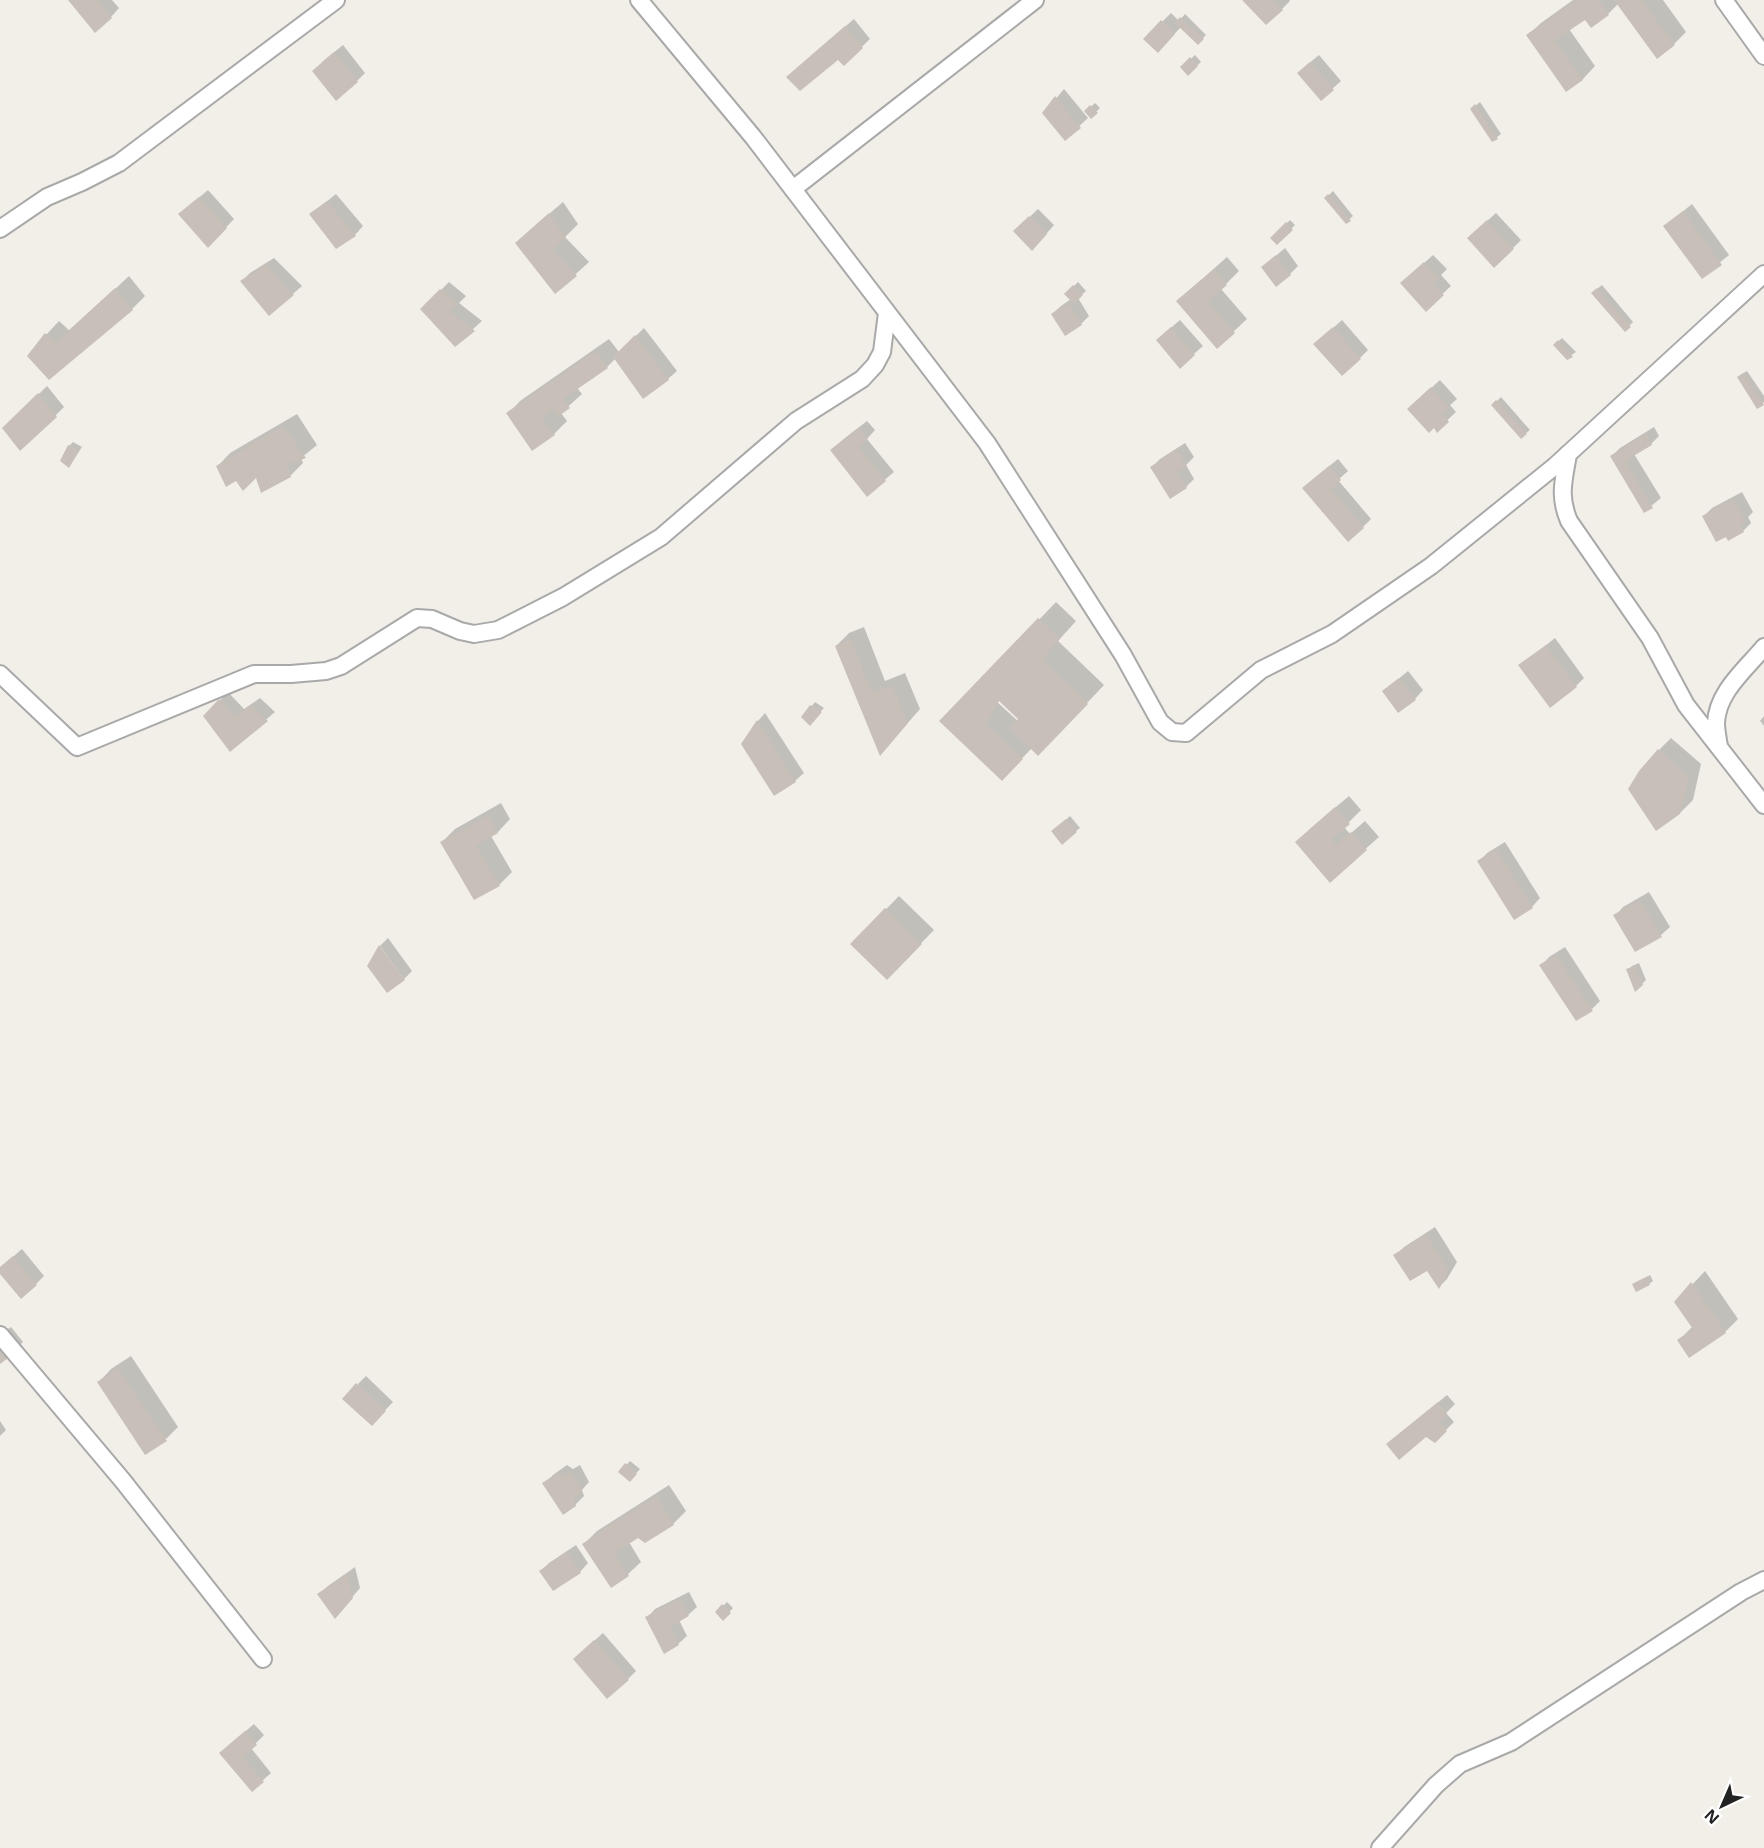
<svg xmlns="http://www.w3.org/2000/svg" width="1764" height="1848" viewBox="0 0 1764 1848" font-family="'Noto Sans',sans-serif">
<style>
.shadow{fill:#0003;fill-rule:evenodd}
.building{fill:#c7bfb8}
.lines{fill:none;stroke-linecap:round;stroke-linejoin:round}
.minor-casing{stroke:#a9a9a9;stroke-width:20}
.minor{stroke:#fff;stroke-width:16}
</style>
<rect width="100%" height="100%" fill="#f2efe9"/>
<g class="shadow">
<path d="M70,0H112L119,8L111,17Z"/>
<path d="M1244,0H1289L1290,1L1282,9Z"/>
<path d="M1573,0H1663L1686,32L1674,44L1618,4L1608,14L1585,18L1569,29L1595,66L1583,79L1567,90L1528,35L1541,23Z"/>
<path d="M1171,13L1179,21L1185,14L1206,35L1198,43L1181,27L1158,51L1145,39Z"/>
<path d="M854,19L870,39L844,64L838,58L796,69Z"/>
<path d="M343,45L365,73L357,81L322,62Z"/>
<path d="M1195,55L1201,62L1189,73L1182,67Z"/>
<path d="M1319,55L1341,81L1321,99L1307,65Z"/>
<path d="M1064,89L1088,118L1065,139L1044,113Z"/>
<path d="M1480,102L1501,134L1493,140L1472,109Z"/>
<path d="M1095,103L1100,108L1091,117L1086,111Z"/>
<path d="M208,190L234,219L208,246L189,206Z"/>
<path d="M1333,191L1353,216L1346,222L1326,198Z"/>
<path d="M336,194L363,226L355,235L311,214Z"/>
<path d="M563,202L578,224L565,237L589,262L556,292L530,230Z"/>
<path d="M1692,204L1729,255L1702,277L1665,226Z"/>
<path d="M1038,209L1054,225L1040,241L1015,231Z"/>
<path d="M1496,213L1521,240L1513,248L1477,230Z"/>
<path d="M1290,220L1295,225L1277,243L1272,238Z"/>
<path d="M1285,248L1298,266L1290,274L1263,267Z"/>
<path d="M1433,255L1447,269L1441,275L1451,286L1426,309L1411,275Z"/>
<path d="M1227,257L1239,271L1221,289L1247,319L1217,347L1191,289Z"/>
<path d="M274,258L302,286L270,314L242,281L250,273Z"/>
<path d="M129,276L145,296L132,309L49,378L29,356L47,334L59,321L70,331Z"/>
<path d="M449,282L466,296L459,303L482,321L455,345L422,309Z"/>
<path d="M1078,282L1086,291L1078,298L1089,316L1081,324L1052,314L1061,306L1071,299L1066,294Z"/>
<path d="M1602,285L1633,322L1625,330L1597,289Z"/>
<path d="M1180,320L1203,346L1180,366L1166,332Z"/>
<path d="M1342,320L1368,350L1360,358L1324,336Z"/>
<path d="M644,328L677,371L668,379L644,397L616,358L607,367L577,388L582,394L561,413L567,421L554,434L508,414L520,401L609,339L619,352Z"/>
<path d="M1562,338L1576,352L1567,358L1555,345Z"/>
<path d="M1747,371L1764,396V402L1758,407L1742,374Z"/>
<path d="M1440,380L1457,399L1450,405L1456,412L1437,430L1417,401Z"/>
<path d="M47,386L64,407L56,415L4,429Z"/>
<path d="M1501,397L1530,430L1521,437L1493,405Z"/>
<path d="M297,414L317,445L301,458L303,463L290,476H256L236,479L218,466L230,453Z"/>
<path d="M867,421L875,430L867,439L894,472L868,494L840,442Z"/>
<path d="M1654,427L1659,436L1651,444L1634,454L1661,498L1645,511L1612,456L1620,448Z"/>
<path d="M73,442L82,447L72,462L69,446Z"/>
<path d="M1185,443L1194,457L1186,465L1194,479L1186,487L1152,467L1160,459Z"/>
<path d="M1338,459L1348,471L1338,480L1371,519L1363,527L1312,480Z"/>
<path d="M1742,492L1753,512L1748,517L1751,523L1743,531L1704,516L1712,508Z"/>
<path d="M1056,602L1076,621L1058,641L1104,685L1056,736L1032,748L1002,779L942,721ZM999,699L1021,719L1019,722L997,702Z"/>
<path d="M864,627L885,681L905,673L920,709L892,741L836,646L849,633Z"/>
<path d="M1555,638L1584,678L1576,686L1520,666Z"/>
<path d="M1408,671L1423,690L1415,699L1384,691Z"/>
<path d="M228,692L244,709L260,698L275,712L230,750L205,716Z"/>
<path d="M815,702L824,708L810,723L803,717Z"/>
<path d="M765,713L804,773L795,781L774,794L742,744L758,721Z"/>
<path d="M1764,716V726L1760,721Z"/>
<path d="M1671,738L1701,764L1693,800L1680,813L1659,750Z"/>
<path d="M1349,796L1361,810L1344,827L1350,834L1365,821L1379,837L1330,880L1310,829Z"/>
<path d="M501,803L510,819L498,832L491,836L512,872L499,885L442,842L455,829Z"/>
<path d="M1070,816L1080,828L1076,831L1057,828Z"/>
<path d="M1505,842L1540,898L1532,907L1514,918L1479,862L1487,853Z"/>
<path d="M1649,892L1670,927L1661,935L1636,950L1615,916L1623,907Z"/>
<path d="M899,896L934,930L887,978L852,944Z"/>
<path d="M388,938L412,971L404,979L380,946Z"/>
<path d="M1565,947L1600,1001L1592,1009L1541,966L1549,957Z"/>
<path d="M1639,963L1646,980L1636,990L1628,970L1632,966Z"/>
<path d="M1435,1227L1457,1262L1447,1279L1439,1287L1427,1269L1395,1256L1404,1247Z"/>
<path d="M22,1249L44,1276L36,1284L0,1272V1268Z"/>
<path d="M1705,1271L1738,1319L1725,1332L1690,1356L1679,1340L1693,1326L1676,1302Z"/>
<path d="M1650,1275L1653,1281L1649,1284H1634Z"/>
<path d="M11,1327L23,1342L0,1362V1335Z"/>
<path d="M131,1356L178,1427L166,1439L99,1382L111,1369Z"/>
<path d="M366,1376L393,1402L372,1424L358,1384Z"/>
<path d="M1447,1395L1455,1404L1446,1413L1454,1422L1435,1441L1426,1435L1388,1444Z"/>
<path d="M0,1421L6,1430L0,1436Z"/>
<path d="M630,1461L640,1469L630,1480L620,1472Z"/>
<path d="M567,1465L573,1469L580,1465L589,1482L582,1490L584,1496L575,1505L544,1484L553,1475Z"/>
<path d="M669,1485L686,1511L673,1524L645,1542L639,1536L629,1542L641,1562L628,1574L611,1586L584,1544L597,1531Z"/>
<path d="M576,1545L588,1563L580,1572L541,1571L549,1563Z"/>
<path d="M355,1567L360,1588L343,1608L319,1594L328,1586Z"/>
<path d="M689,1592L697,1607L688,1615L679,1620L687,1636L678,1644L647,1618L655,1609Z"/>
<path d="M727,1602L733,1608L723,1619L717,1612Z"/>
<path d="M603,1633L636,1671L628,1679L583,1651Z"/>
<path d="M254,1724L264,1735L251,1748L271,1773L252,1790L229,1745Z"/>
</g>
<g class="building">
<path d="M68,0H97L112,18L95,33Z"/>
<path d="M1242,0H1274L1283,10L1266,25Z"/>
<path d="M1576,0H1599L1609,15L1591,28L1585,20L1555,40L1583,80L1566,92L1526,35Z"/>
<path d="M1614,0H1641L1675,45L1657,59Z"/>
<path d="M1180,17L1204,39L1198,45L1175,23Z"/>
<path d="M1161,20L1175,34L1158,53L1143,39Z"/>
<path d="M845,26L863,48L844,66L838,60L800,91L786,77Z"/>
<path d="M334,52L358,82L336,101L312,71Z"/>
<path d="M1190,57L1198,66L1188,76L1180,67Z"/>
<path d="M1310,62L1334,90L1321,101L1297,73Z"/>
<path d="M1055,96L1081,128L1065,141L1042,113Z"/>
<path d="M1475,104L1498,139L1492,142L1470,109Z"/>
<path d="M1090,105L1098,113L1091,119L1084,111Z"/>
<path d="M1328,194L1351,221L1346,224L1324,198Z"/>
<path d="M199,197L227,228L208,248L178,214Z"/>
<path d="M327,201L356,236L336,249L309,214Z"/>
<path d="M1683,211L1722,265L1702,279L1663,226Z"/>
<path d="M549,213L566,238L553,250L577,276L555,294L515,243Z"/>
<path d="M1029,216L1047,234L1032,251L1013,231Z"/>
<path d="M1487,220L1514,249L1494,268L1467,238Z"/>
<path d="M1286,222L1293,230L1277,245L1270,238Z"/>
<path d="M1276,255L1291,275L1276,287L1261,267Z"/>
<path d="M1424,262L1439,278L1433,284L1444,295L1426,312L1400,283Z"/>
<path d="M265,265L294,295L269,316L240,281Z"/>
<path d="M1214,269L1227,285L1208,301L1235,333L1217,349L1176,301Z"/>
<path d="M1073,285L1083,295L1074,304L1064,294Z"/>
<path d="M115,288L133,310L49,380L27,356L45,333L56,342Z"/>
<path d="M1597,288L1631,327L1625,332L1591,293Z"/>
<path d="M440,289L459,305L450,311L475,331L455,347L420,309Z"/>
<path d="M1068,303L1082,325L1065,336L1051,314Z"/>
<path d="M1171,327L1195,355L1180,369L1156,340Z"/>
<path d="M1333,327L1361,359L1342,376L1313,344Z"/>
<path d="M635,335L669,380L643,399L613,357Z"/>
<path d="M1558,340L1573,357L1567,360L1553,345Z"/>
<path d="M596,351L608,368L563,399L570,408L559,416L554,409L542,417L555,435L532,451L506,413Z"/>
<path d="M1743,373L1764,405L1757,409L1737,377Z"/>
<path d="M1431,387L1450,408L1443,414L1449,422L1437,433L1434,428L1429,433L1407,409Z"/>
<path d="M38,393L57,417L20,451L2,428Z"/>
<path d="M1496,400L1527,434L1521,439L1491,405Z"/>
<path d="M283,426L306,458L287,465L291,477L261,493L256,478L243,491L236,481L226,487L216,466Z"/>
<path d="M858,428L868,439L859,447L886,481L867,497L830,450Z"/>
<path d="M1646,434L1652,445L1625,461L1653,508L1644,513L1610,456Z"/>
<path d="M68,445L79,451L69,468L60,461Z"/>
<path d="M1177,450L1187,466L1177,472L1187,488L1170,499L1150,467Z"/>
<path d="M1329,466L1341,480L1331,489L1364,528L1348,542L1302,488Z"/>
<path d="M1733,499L1746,522L1740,525L1744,532L1728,541L1726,537L1716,542L1702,516Z"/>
<path d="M1038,618L1060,639L1042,659L1088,704L1038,756L1010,728L1018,719L999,701L986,724L1023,759L1002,781L939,721Z"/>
<path d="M851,639L872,693L892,685L908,723L880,756L835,646Z"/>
<path d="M1546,645L1577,687L1550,708L1518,665Z"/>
<path d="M1399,678L1416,700L1398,713L1382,691Z"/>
<path d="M219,699L235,716L251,705L268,721L230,752L203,716Z"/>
<path d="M810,705L822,712L810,726L801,717Z"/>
<path d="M757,720L796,782L774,796L741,744Z"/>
<path d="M1658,749L1689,778L1680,814L1656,831L1628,789L1639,771Z"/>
<path d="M1335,807L1350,824L1332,839L1336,845L1351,832L1367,850L1330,883L1295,842Z"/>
<path d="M488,815L498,833L476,846L500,886L474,900L440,842Z"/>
<path d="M1066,819L1077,832L1062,845L1051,831Z"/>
<path d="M1496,849L1533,908L1514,920L1477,861Z"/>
<path d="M1640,900L1662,937L1635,952L1613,915Z"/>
<path d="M885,908L922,944L887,980L850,944Z"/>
<path d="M379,945L405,980L387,993L367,966Z"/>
<path d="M1556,955L1593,1011L1576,1021L1539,965Z"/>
<path d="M1635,966L1643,985L1635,992L1626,969Z"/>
<path d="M1426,1234L1449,1271L1439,1289L1427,1271L1410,1281L1393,1255Z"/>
<path d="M13,1256L37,1285L21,1299L0,1274V1267Z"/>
<path d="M1646,1277L1650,1285L1636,1292L1632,1284Z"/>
<path d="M1691,1282L1726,1333L1689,1358L1677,1340L1693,1329L1674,1302Z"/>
<path d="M0,1342L11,1356L0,1364Z"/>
<path d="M118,1368L167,1441L145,1455L97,1382Z"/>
<path d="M356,1383L386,1411L372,1426L342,1399Z"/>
<path d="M1438,1402L1447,1414L1439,1422L1447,1431L1435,1443L1426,1437L1399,1460L1386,1444Z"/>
<path d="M625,1463L637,1474L630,1482L618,1472Z"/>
<path d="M571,1472L582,1491L574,1499L576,1506L563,1515L542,1483L558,1473L563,1476Z"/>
<path d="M656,1496L674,1525L645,1543L638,1538L615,1553L629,1576L611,1588L582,1544Z"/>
<path d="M567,1552L581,1573L553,1591L539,1571Z"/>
<path d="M347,1574L353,1598L335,1619L317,1594Z"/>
<path d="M680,1599L689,1616L670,1627L679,1645L664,1654L645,1617Z"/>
<path d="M722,1604L731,1613L723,1621L715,1612Z"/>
<path d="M594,1640L629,1680L607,1699L573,1659Z"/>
<path d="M245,1731L257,1745L243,1757L264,1782L252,1792L219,1753Z"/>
</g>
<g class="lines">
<g class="minor-casing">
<g id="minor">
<path d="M639,0L753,137L987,443L1123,655L1160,722L1172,732L1186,733L1261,670L1332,634L1431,566L1555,466L1764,274"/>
<path d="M1724,0L1764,56"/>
<path d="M793,189L1035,0"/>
<path d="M0,229L47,197L82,182L119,163L336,0"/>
<path d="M1568,454C1564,480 1558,495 1569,521L1650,638L1686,705L1764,805"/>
<path d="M0,674L77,747L254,674H291L326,671L341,666L417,618L432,619L460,631L474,634L498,630L563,597L661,537L796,421L862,379L875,365L882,352L887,313"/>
<path d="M1719,747C1718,739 1716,731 1716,723C1717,692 1746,669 1764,647"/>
<path d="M0,1335L123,1481L263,1659"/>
<path d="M1380,1848L1436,1785L1460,1764L1511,1742L1741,1592L1764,1580"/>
</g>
</g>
<use href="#minor" class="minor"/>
</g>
<g transform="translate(1722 1806) rotate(224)" stroke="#ffffff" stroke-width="4.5" paint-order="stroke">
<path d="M0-4.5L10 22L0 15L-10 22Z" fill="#222222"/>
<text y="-9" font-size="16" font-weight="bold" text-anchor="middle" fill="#222222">N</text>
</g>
</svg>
